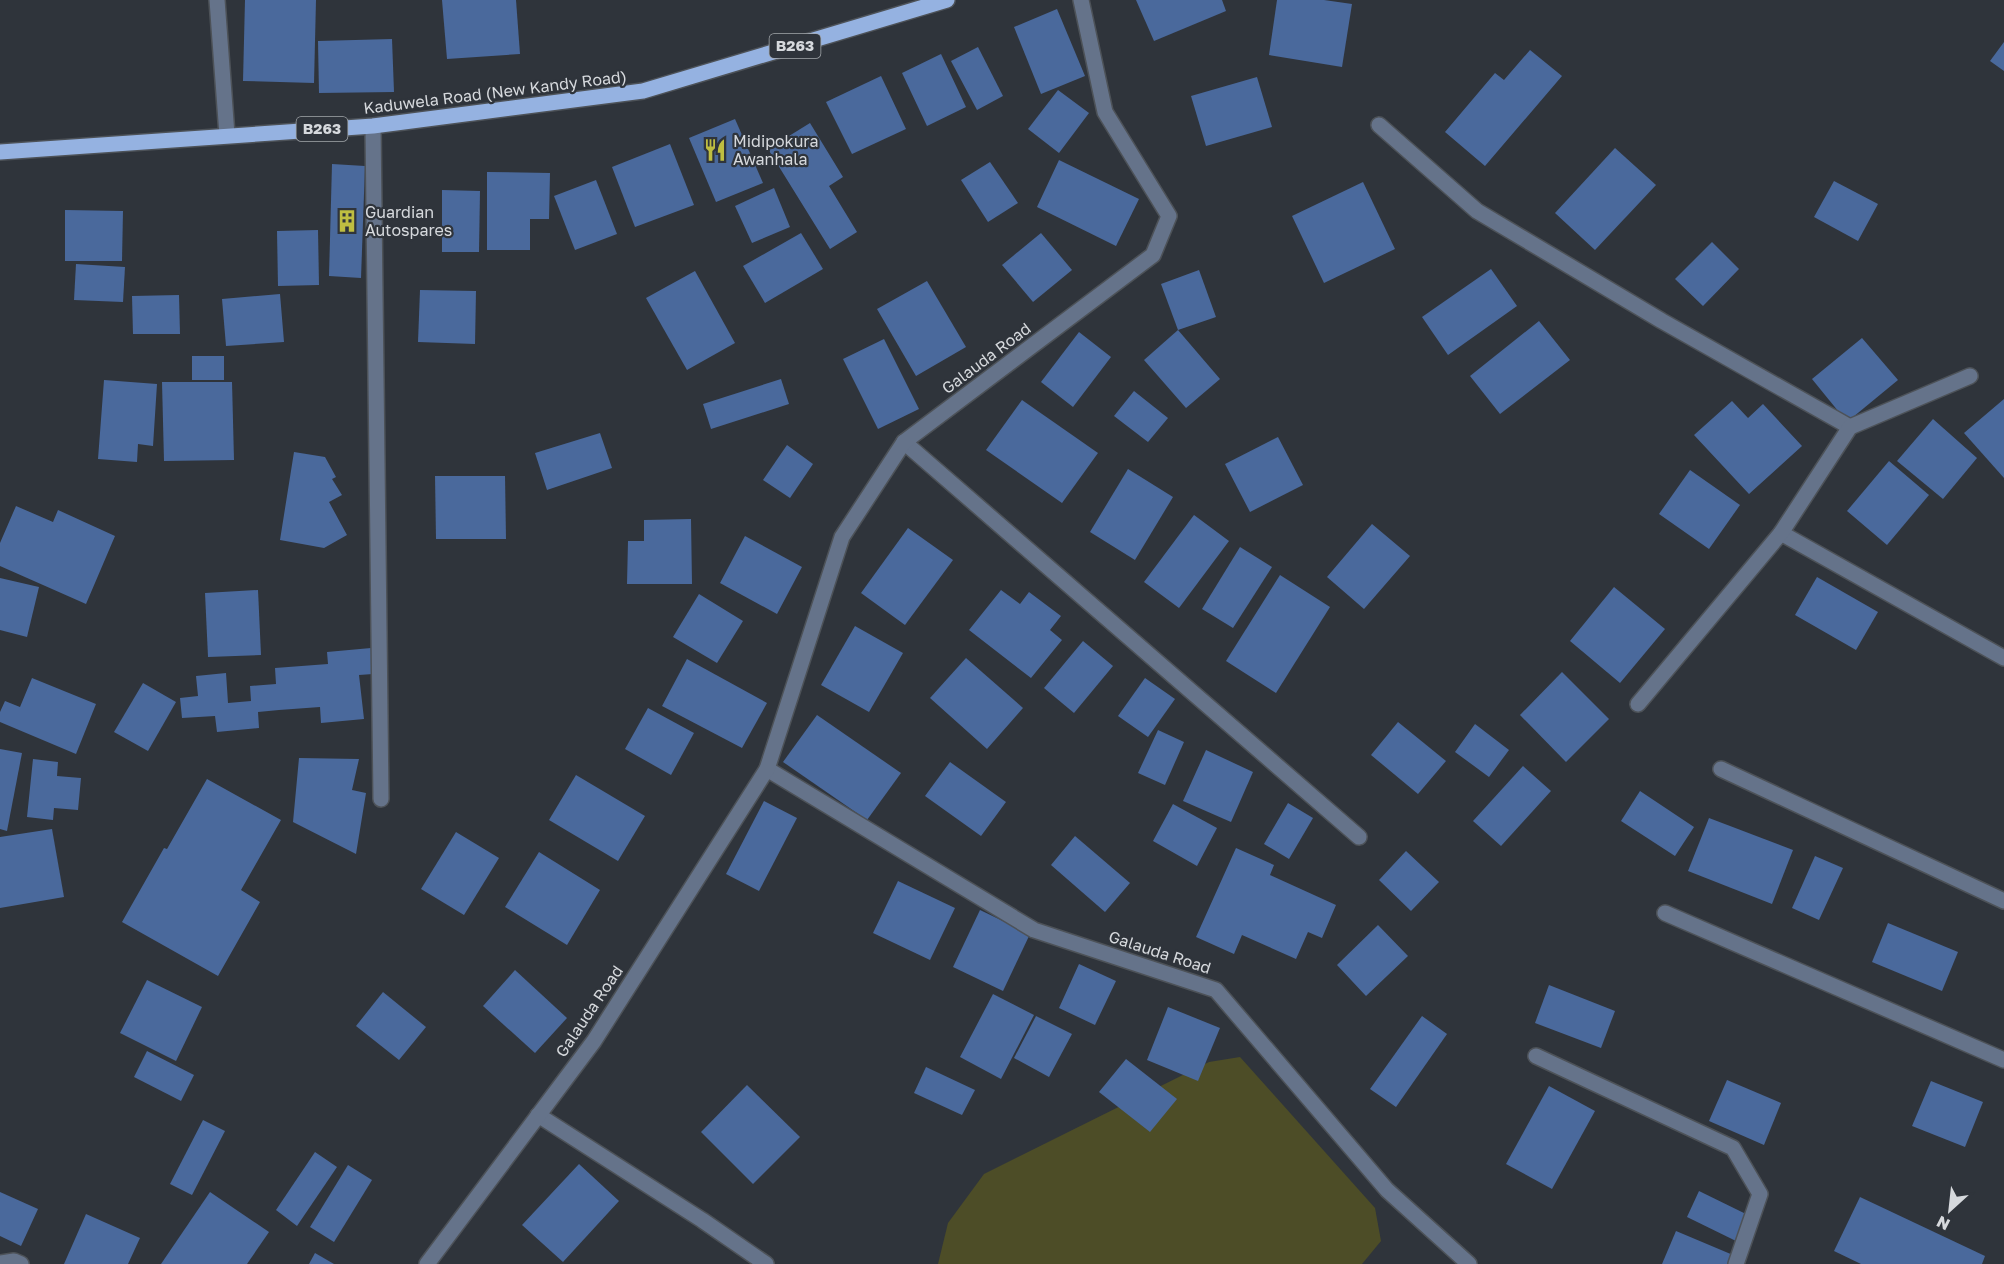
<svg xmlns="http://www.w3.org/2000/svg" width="2004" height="1264" viewBox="0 0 2004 1264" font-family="'Golos Text',sans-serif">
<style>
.green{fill:#4d4d27}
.building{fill:#4a699c}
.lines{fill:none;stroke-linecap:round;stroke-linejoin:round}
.minor-casing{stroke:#4d5258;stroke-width:18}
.major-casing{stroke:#4d5258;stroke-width:18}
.minor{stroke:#65738a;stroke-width:15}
.major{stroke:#95b2e1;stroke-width:15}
.labels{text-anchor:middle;stroke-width:4.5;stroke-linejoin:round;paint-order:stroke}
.shield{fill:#2f343b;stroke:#a4a8ac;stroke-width:1.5}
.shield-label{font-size:15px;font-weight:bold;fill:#d6d9dd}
.street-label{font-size:16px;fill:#d6d9dd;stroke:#2f343b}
.poi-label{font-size:16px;fill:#d6d9dd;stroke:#2f343b;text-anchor:start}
</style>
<rect width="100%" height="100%" fill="#2f343b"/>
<path class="green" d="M1240,1057L1375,1208L1381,1241L1362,1264H938L948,1223L984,1174L1209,1062Z"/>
<g class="building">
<path d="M245,0H316L314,83L243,81Z"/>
<path d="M442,0H516L520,54L447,59Z"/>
<path d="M1136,0H1222L1226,11L1154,41Z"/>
<path d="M1277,0H1324L1352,4L1342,67L1269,55Z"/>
<path d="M1057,9L1085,76L1041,94L1014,27Z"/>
<path d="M392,39L394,92L319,93L318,41Z"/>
<path d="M2004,42V71L1990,61Z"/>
<path d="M978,47L1003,96L977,110L951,61Z"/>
<path d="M1530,50L1562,76L1485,166L1445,132L1495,73L1504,80Z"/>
<path d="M941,54L966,107L927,126L902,73Z"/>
<path d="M881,76L906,129L852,154L826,102Z"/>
<path d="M1257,77L1272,127L1206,146L1191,96Z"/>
<path d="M1058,90L1089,113L1059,153L1028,129Z"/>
<path d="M735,119L763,183L716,202L689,138Z"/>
<path d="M810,123L843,177L829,186L857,232L830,249L768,149Z"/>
<path d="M670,144L694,205L635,227L612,167Z"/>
<path d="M1615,148L1656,185L1595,250L1555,213Z"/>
<path d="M1059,160L1139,199L1116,246L1037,207Z"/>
<path d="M990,162L1018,203L988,222L961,180Z"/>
<path d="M332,164L365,166L361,278L329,276Z"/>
<path d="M487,172L550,173L549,219H530V250H487Z"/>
<path d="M596,180L617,234L575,250L554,196Z"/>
<path d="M1834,181L1878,204L1858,241L1814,217Z"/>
<path d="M1363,182L1395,249L1324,283L1292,216Z"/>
<path d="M774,188L790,227L752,243L735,206Z"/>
<path d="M442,190L480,191L479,252H442Z"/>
<path d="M65,210L123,211L122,261H65Z"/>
<path d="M318,230L319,285L278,286L277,231Z"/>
<path d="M801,233L823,269L765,303L743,266Z"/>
<path d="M1041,233L1072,270L1033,302L1002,265Z"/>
<path d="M1712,242L1739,269L1703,306L1675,279Z"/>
<path d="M76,264L125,267L123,302L74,300Z"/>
<path d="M1491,269L1517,306L1448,355L1422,317Z"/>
<path d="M1199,270L1216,317L1178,330L1161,284Z"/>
<path d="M695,271L735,343L687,370L646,298Z"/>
<path d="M927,281L966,347L916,376L877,309Z"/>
<path d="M420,290L476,291L475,344L418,342Z"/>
<path d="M280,294L284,342L226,346L222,299Z"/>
<path d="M179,295L180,334H133L132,296Z"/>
<path d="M1539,321L1570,360L1500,414L1470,376Z"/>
<path d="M1178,330L1220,379L1186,408L1144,360Z"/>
<path d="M1079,332L1111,357L1073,407L1041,382Z"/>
<path d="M1862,338L1898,380L1847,422L1812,379Z"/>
<path d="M884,339L919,409L878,429L843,359Z"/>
<rect x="192" y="356" width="32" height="24"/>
<path d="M781,379L789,404L711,429L703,404Z"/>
<path d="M104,380L157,384L153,446L138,444L137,462L98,459Z"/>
<path d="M162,382H232L234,460L164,461Z"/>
<path d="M1134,391L1168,418L1148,442L1114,416Z"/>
<path d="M2004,399V478L1964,433Z"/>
<path d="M1022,400L1098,453L1062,503L986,450Z"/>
<path d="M1732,401L1748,418L1763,404L1802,446L1749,494L1694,435Z"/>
<path d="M1933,419L1977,458L1943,499L1897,461Z"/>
<path d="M600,433L612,468L547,490L535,453Z"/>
<path d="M1278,437L1303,485L1250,512L1225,464Z"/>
<path d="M787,445L813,464L790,498L763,480Z"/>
<path d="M294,452L325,457L336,477L332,479L342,495L329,502L347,535L324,548L280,540Z"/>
<path d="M1889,461L1929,495L1887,545L1847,511Z"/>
<path d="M1128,469L1173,497L1135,560L1090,532Z"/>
<path d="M1690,470L1740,505L1709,549L1659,514Z"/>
<path d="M435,476H505L506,539H436Z"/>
<path d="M16,506L53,522L58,510L115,536L86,604L0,566V543Z"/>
<path d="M1194,515L1229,541L1179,608L1144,582Z"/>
<path d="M691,519L692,584H627L628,541H644V520Z"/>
<path d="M1372,524L1410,556L1364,609L1327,577Z"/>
<path d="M908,528L953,560L905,625L861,593Z"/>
<path d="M745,536L802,567L777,614L720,583Z"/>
<path d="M1240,547L1272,567L1233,628L1202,609Z"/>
<path d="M1280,575L1330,607L1276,693L1226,661Z"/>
<path d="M1817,577L1878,612L1856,650L1795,615Z"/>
<path d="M0,578L39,587L27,637L0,630Z"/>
<path d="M1614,587L1665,629L1620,683L1570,641Z"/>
<path d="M258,590L261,655L208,657L205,593Z"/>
<path d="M1001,590L1020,604L1029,592L1061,616L1050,630L1062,640L1031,678L969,630Z"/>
<path d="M699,594L743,621L717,663L673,637Z"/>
<path d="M855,626L903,653L869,712L821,685Z"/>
<path d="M1083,641L1113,666L1074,713L1044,688Z"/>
<path d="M371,648L373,674L359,675L364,719L321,723L320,707L279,710L258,712L259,728L217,732L215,716L182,718L180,698L198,696L196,676L226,673L228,703L251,701L250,686L276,684L275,668L328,664L327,652Z"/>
<path d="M966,658L1023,708L987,749L930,698Z"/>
<path d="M687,659L767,703L742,748L662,706Z"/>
<path d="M1562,672L1609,719L1566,762L1520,715Z"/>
<path d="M32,678L96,704L76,754L0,722V712L5,701L20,707Z"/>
<path d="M1145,678L1175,699L1148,737L1118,716Z"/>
<path d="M143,683L176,702L148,751L114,732Z"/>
<path d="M648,708L694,733L671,775L625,749Z"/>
<path d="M817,715L901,773L867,820L783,762Z"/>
<path d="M1398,722L1446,761L1418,794L1371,755Z"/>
<path d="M1475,724L1509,750L1489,777L1455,752Z"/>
<path d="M1158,730L1184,742L1165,785L1138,773Z"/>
<path d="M0,749L22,753L7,831L0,829Z"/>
<path d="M1206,750L1253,772L1231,822L1183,801Z"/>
<path d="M299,758L359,759L352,790L366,793L356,854L293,822Z"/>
<path d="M33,759L58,762L57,776L81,778L78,810L54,808L53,820L27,817Z"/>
<path d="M950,762L1006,802L981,836L925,796Z"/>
<path d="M1523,766L1551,791L1501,846L1473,821Z"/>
<path d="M576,775L645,816L618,861L549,820Z"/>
<path d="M207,779L281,820L241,890L260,902L218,976L122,922L164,848L167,849Z"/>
<path d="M1640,791L1694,827L1675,856L1621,821Z"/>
<path d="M764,801L797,818L759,891L726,874Z"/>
<path d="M1288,803L1313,818L1289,859L1264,844Z"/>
<path d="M1173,804L1217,828L1197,866L1153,841Z"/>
<path d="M1709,818L1793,850L1772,904L1688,871Z"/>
<path d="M52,829L64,897L0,908V837Z"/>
<path d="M456,832L499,858L464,915L421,889Z"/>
<path d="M1075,836L1130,883L1105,912L1051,865Z"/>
<path d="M1236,848L1274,865L1270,875L1336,905L1322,938L1308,932L1296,959L1242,935L1234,954L1196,937Z"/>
<path d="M1406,851L1439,882L1411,911L1379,880Z"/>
<path d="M539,852L600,890L567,945L505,907Z"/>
<path d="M1815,856L1843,868L1819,920L1792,908Z"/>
<path d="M898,881L955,908L930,960L873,933Z"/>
<path d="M980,910L1030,934L1003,991L953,967Z"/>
<path d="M1888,923L1958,952L1942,991L1872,962Z"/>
<path d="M1378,925L1408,956L1366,996L1337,965Z"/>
<path d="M1079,964L1116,981L1095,1025L1059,1008Z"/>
<path d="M515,970L567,1018L535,1053L483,1006Z"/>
<path d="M147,980L202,1007L176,1061L120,1033Z"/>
<path d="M1549,985L1615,1011L1601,1048L1535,1023Z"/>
<path d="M383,992L426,1027L399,1060L356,1026Z"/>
<path d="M993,994L1034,1015L1001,1079L960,1057Z"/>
<path d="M1168,1007L1220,1028L1198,1081L1147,1060Z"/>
<path d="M1036,1016L1072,1034L1049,1077L1014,1058Z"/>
<path d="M1422,1016L1447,1034L1396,1107L1370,1089Z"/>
<path d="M147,1051L194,1075L181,1101L134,1077Z"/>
<path d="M1126,1059L1177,1099L1150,1132L1099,1092Z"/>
<path d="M926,1067L975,1090L962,1115L914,1093Z"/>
<path d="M1727,1080L1781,1103L1764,1145L1709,1121Z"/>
<path d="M1931,1081L1983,1102L1965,1147L1912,1126Z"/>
<path d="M747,1085L800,1137L753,1184L701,1132Z"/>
<path d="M1549,1086L1595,1111L1552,1189L1506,1164Z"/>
<path d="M203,1120L225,1131L192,1195L170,1184Z"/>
<path d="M315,1152L337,1167L297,1226L276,1210Z"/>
<path d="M579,1164L619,1201L563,1262L522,1225Z"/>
<path d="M348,1165L372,1180L334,1242L310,1227Z"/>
<path d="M1699,1191L1748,1215L1736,1241L1687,1217Z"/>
<path d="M0,1192L38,1209L21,1246L0,1236Z"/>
<path d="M210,1192L269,1232L247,1264H161Z"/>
<path d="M1860,1197L1985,1256L1982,1264H1861L1834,1251Z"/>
<path d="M86,1214L140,1238L128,1264H64Z"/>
<path d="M1676,1231L1733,1255L1729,1264H1662Z"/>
<path d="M315,1253L334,1264H309Z"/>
</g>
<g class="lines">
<g class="minor-casing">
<g id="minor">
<path d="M217,0L227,135"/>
<path d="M1379,125L1477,211L1662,321L1850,427"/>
<path d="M373,126L381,799"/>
<path d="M904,442L1359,837"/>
<path d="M1781,533L2004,658"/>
<path d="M1638,704L1781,533L1850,427L1970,376"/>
<path d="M767,769L1034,930L1216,990L1387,1190L1469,1264"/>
<path d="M1721,769L2004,901"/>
<path d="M1665,913L2004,1060"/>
<path d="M1536,1056L1733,1148L1760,1194L1736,1264"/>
<path d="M538,1115L702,1220L766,1264"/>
<path d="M0,1263L14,1261L21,1264"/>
<path d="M427,1264L594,1041L767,769L842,537L904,442L1153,255L1169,216L1105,112L1081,0"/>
</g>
</g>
<g class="major-casing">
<path id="major" d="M0,152L373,126L643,91L947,0"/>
</g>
<use href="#minor" class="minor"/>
<use href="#major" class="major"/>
</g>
<defs>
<g id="restaurant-bare" transform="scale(1.8)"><path d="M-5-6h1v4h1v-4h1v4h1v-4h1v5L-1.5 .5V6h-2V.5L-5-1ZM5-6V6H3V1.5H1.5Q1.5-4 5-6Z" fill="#bfbe41" stroke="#2f343b" stroke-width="2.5" paint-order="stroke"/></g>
<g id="building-bare" transform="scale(1.8)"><path d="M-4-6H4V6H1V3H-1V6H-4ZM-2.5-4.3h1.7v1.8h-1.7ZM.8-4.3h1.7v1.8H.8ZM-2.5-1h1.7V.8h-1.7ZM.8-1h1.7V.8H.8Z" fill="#bfbe41" stroke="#2f343b" stroke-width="2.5" paint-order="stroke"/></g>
</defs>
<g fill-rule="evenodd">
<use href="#restaurant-bare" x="715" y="150"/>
<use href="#building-bare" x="347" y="221"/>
</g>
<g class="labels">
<g class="shield">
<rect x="769.5" y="34" width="51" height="24" rx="4.5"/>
<rect x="296.5" y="117" width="51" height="24" rx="4.5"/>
</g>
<g class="shield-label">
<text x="795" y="51">B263</text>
<text x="322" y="134">B263</text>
</g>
<g class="street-label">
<text transform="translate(495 92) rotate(-7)" y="6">Kaduwela Road (New Kandy Road)</text>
<text transform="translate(986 358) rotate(-37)" y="6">Galauda Road</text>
<text transform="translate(1160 952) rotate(18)" y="6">Galauda Road</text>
<text transform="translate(589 1011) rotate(-56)" y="6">Galauda Road</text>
</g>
<g class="poi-label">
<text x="733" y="147">Midipokura<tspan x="733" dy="18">Awanhala</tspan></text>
<text x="365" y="218">Guardian<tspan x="365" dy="18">Autospares</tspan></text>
</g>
</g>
<g transform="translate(1950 1210) rotate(207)" stroke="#2f343b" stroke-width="4.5" paint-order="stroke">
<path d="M0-4.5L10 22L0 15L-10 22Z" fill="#d6d9dd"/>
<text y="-9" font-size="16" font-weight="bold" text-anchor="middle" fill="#d6d9dd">N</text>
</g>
</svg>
